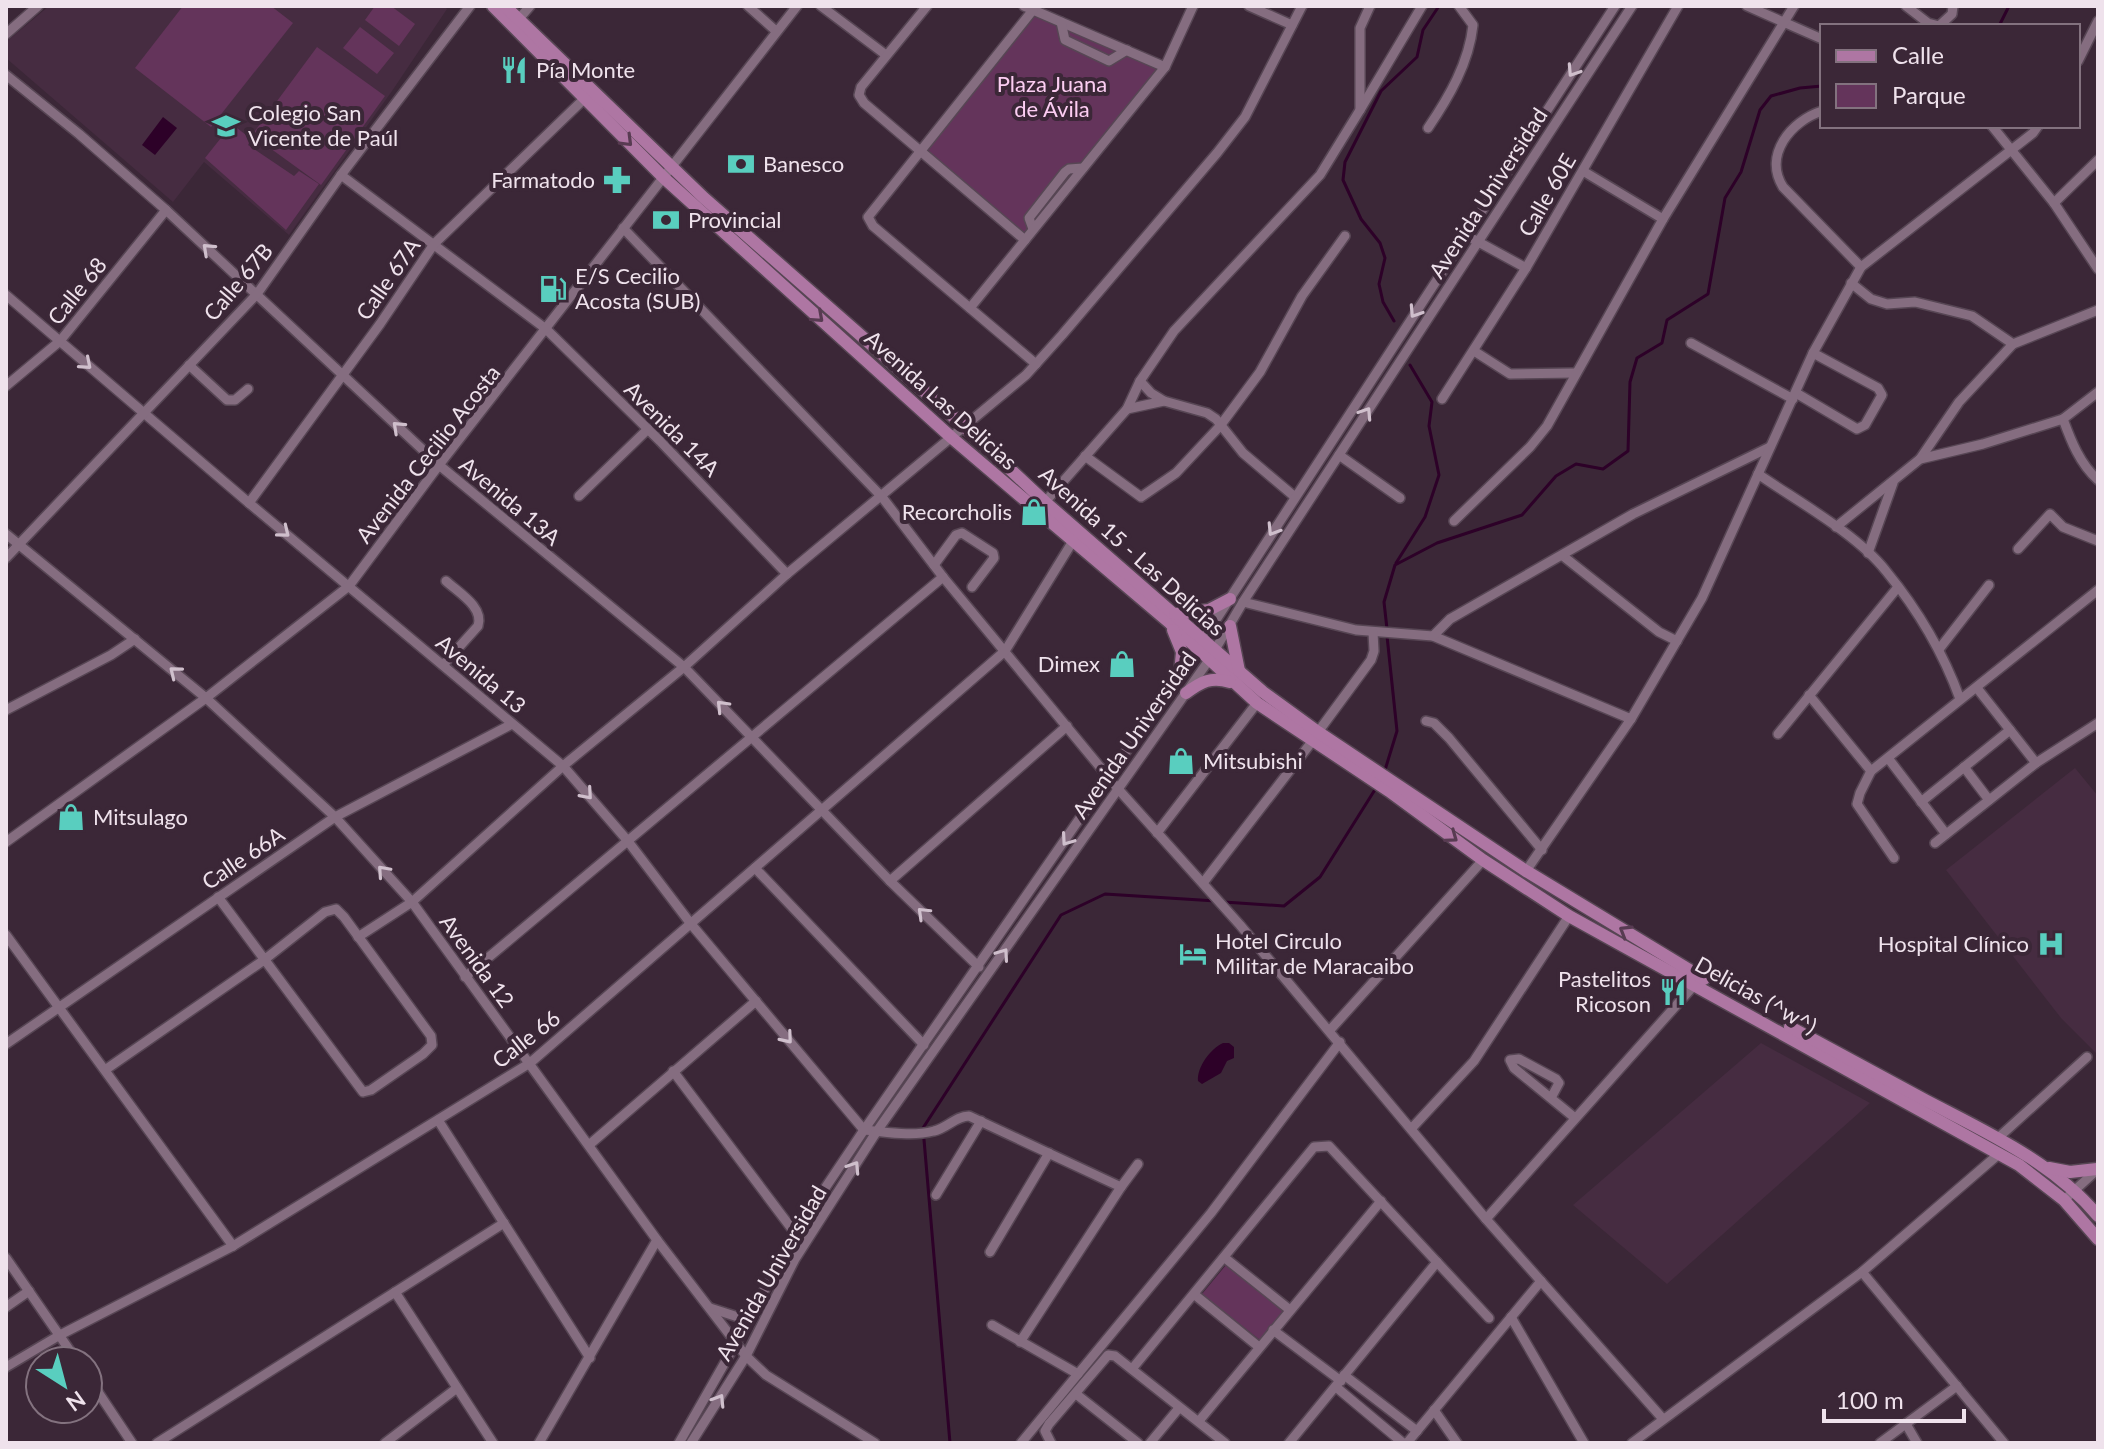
<svg xmlns="http://www.w3.org/2000/svg" width="2104" height="1449" viewBox="0 0 2104 1449" font-family="Lato,sans-serif">
<style>
.built{fill:#462c41}
.green{fill:#64345b}
.water{fill:#2d0128}
.lines{fill:none;stroke-linecap:round;stroke-linejoin:round}
.stream{stroke:#2d0128;stroke-width:3}
.minor-casing{stroke:#574654;stroke-width:12}
.major-casing{stroke:#574654;stroke-width:15}
.minor{stroke:#856d80;stroke-width:9}
.major{stroke:#ae76a3;stroke-width:12}
.oneway{stroke:#cfbfcc}
.oneway2{stroke:#583b52}
.labels{text-anchor:middle;stroke-width:8;stroke-linejoin:round;paint-order:stroke}
.poi-label{font-size:22px;fill:#efe2ec;stroke:#3b2737;text-anchor:start}
.park-label{font-size:22px;fill:#fccdf2;stroke:#3b2737}
.street-label{font-size:22px;fill:#efe2ec;stroke:#3b2737}
</style>
<rect width="100%" height="100%" fill="#3b2737"/>
<g class="built">
<path d="M49,6H444L447,9L392,91L289,235L204,162L173,202L6,58V42Z"/>
<path d="M2075,768L2098,796V1055L2061,1018L1946,870Z"/>
<path d="M1761,1043L1870,1103L1667,1284L1573,1205Z"/>
</g>
<g class="green">
<path d="M183,6H271L293,23L211,127L135,68Z"/>
<path d="M375,6H391L415,24L399,46L365,20Z"/>
<path d="M1034,12L1162,67L1024,237L924,149Z"/>
<path d="M360,27L394,53L377,74L343,48Z"/>
<path d="M317,47L385,96L321,185L252,135Z"/>
<path d="M232,124L251,139L248,145L294,176L299,171L319,184L286,230L205,158Z"/>
<path d="M1226,1265L1283,1311L1260,1340L1202,1294Z"/>
</g>
<g class="water">
<path d="M163,117L177,128L155,155L142,145Z"/>
<path d="M1223,1043H1229L1234,1047V1058L1227,1061L1221,1073L1202,1084L1198,1081C1197,1067 1210,1049 1223,1043Z"/>
</g>
<g class="lines">
<g class="stream">
<path d="M1999,26L2009,6"/>
<path d="M1394,321L1383,302L1379,284L1385,258L1380,243L1361,219L1343,180L1345,162L1381,91L1417,57L1423,30L1439,6"/>
<path d="M1396,563L1425,517L1439,475L1429,426L1432,402L1410,365"/>
<path d="M1387,629L1384,602L1395,565L1437,543L1522,515L1556,476L1576,464L1603,469L1628,451L1630,382L1637,358L1662,343L1667,320L1708,294L1725,198L1741,172L1760,110L1771,96L1800,88L1822,86"/>
<path d="M1385,770L1397,731L1387,636"/>
<path d="M1224,902L1284,906L1320,877L1376,788"/>
<path d="M950,1443L923,1128L1061,915L1105,894L1216,901"/>
</g>
<g class="minor-casing">
<g id="minor">
<path d="M748,6L776,31"/>
<path d="M821,6L886,55"/>
<path d="M927,6L861,87L859,95L864,103L1025,240"/>
<path d="M1024,6L1165,67"/>
<path d="M1249,6L1292,25"/>
<path d="M1747,6L1822,39"/>
<path d="M1906,6L1928,23L1939,26L1952,14L1953,6"/>
<path d="M1033,10L868,217L873,226L1036,364"/>
<path d="M518,20L530,6"/>
<path d="M1061,22L1065,40L1109,61L1127,50"/>
<path d="M6,34L38,6"/>
<path d="M2078,61L2098,21"/>
<path d="M6,75L79,134L166,210L439,465L684,667L890,881L979,967"/>
<path d="M1360,110L1422,6"/>
<path d="M1822,111C1791,121 1763,155 1783,187L1861,267"/>
<path d="M1992,126L2054,203L2098,269"/>
<path d="M1428,128C1449,97 1469,63 1473,25L1459,6"/>
<path d="M1583,171L1663,219"/>
<path d="M341,175L546,329L660,441L787,574L1026,375L1062,335L1217,153L1245,117L1302,6"/>
<path d="M2054,203L2098,160"/>
<path d="M623,228L882,497L943,577L1119,790L1240,925L1486,1219L1663,1419"/>
<path d="M1033,229L1029,218L1065,172L1069,169L1083,168"/>
<path d="M1473,239L1526,268"/>
<path d="M1851,283L1871,299L1887,304L1915,302L1972,316L2013,344"/>
<path d="M6,295L249,503L563,766L627,840L691,924L864,1130C887,1132 911,1137 934,1131C947,1128 956,1116 969,1116L1121,1187L1020,1342"/>
<path d="M970,308L1165,67L1193,6"/>
<path d="M1691,343L1793,399"/>
<path d="M1474,351L1510,374L1575,373"/>
<path d="M189,365L227,400H235L248,389"/>
<path d="M1140,381L1151,393L1164,401"/>
<path d="M6,386L60,341L166,210"/>
<path d="M1796,393L1857,429L1865,425L1882,395L1878,388L1813,353"/>
<path d="M1442,399L1526,268L1678,6"/>
<path d="M1127,409L1164,401L1207,413L1216,419L1243,453L1295,497"/>
<path d="M2063,419C2071,441 2080,464 2098,480"/>
<path d="M1339,455L1400,498"/>
<path d="M1085,456L1141,497L1176,473L1220,426L1260,372L1302,296L1345,236"/>
<path d="M1920,459L1959,402L2013,344L2098,310"/>
<path d="M1758,474C1797,501 1857,534 1886,571C1918,610 1943,652 1960,699"/>
<path d="M579,496L648,429"/>
<path d="M1045,502L1127,409L1140,381L1174,331L1320,175L1360,110V28L1370,6"/>
<path d="M249,503L380,324L434,244L585,98"/>
<path d="M1454,521L1530,447L1547,426L1663,219L1794,6"/>
<path d="M1836,527L1920,459L1983,444L2063,419L2098,392"/>
<path d="M6,534L206,698L335,817L412,902L657,1240L746,1356L766,1375L875,1443"/>
<path d="M2018,549L2050,514L2063,527L2098,541"/>
<path d="M1868,553L1893,483"/>
<path d="M1563,556L1659,632L1677,641"/>
<path d="M6,558L257,294L341,175L470,6"/>
<path d="M934,565L956,535L962,533L993,553L994,558L972,587"/>
<path d="M1243,602L1356,630L1433,636L1631,719"/>
<path d="M1433,636L1450,619L1633,514L1770,447"/>
<path d="M1940,648L1989,585"/>
<path d="M443,665L478,626C484,607 459,593 446,581"/>
<path d="M1977,688L2036,763"/>
<path d="M1809,695L1871,771"/>
<path d="M6,710L111,655L135,639"/>
<path d="M1426,721L1434,723L1449,738L1542,850"/>
<path d="M1318,732L1371,660L1374,651L1373,632"/>
<path d="M1778,734L1898,587"/>
<path d="M1888,758L1946,834"/>
<path d="M1964,767L1989,800"/>
<path d="M1921,802L2010,730"/>
<path d="M1157,833L1257,703"/>
<path d="M6,842L206,698L349,586L439,465L797,6"/>
<path d="M1935,843L2036,763L2098,723"/>
<path d="M1894,858L1857,804L1860,793L1871,771L2098,590"/>
<path d="M755,868L924,1045"/>
<path d="M1526,871L1631,719L1702,598L1813,353L1861,267L2033,133L2038,126"/>
<path d="M890,881L1067,726"/>
<path d="M1203,883L1314,739"/>
<path d="M6,935L233,1246"/>
<path d="M358,937L412,902L563,766L684,667L787,574"/>
<path d="M465,977L943,577"/>
<path d="M1330,1030L1483,860"/>
<path d="M6,1044L335,817L512,724"/>
<path d="M105,1070L264,960L325,912L336,909L344,917L431,1036L432,1045L423,1054L371,1090L363,1092L218,897"/>
<path d="M673,1071L795,1233"/>
<path d="M1551,1098L1559,1083L1556,1079L1519,1059L1510,1060L1514,1068L1575,1118"/>
<path d="M438,1120L590,1358"/>
<path d="M1411,1129L1474,1061L1569,916"/>
<path d="M1998,1138L2087,1057"/>
<path d="M589,1145L756,1001"/>
<path d="M1121,1187L1138,1164"/>
<path d="M936,1195L981,1121"/>
<path d="M2064,1200L2098,1169"/>
<path d="M1486,1219L1697,982"/>
<path d="M990,1252L1049,1153"/>
<path d="M6,1258L77,1361"/>
<path d="M1225,1258L1290,1310"/>
<path d="M1862,1272L2004,1443"/>
<path d="M395,1292L493,1443"/>
<path d="M1195,1295L1259,1347"/>
<path d="M6,1307L29,1291"/>
<path d="M710,1308L741,1318L752,1311"/>
<path d="M1511,1317L1584,1443"/>
<path d="M992,1325L1078,1374"/>
<path d="M1273,1330L1341,1381"/>
<path d="M6,1367L60,1335L233,1246L530,1063L1005,651L1073,541"/>
<path d="M1132,1369L1314,1147L1329,1146L1489,1318"/>
<path d="M1344,1375L1417,1431"/>
<path d="M88,1377L132,1443"/>
<path d="M1336,1387L1403,1443"/>
<path d="M1076,1394L1138,1443"/>
<path d="M1434,1410L1457,1443"/>
<path d="M1199,1421L1381,1201"/>
<path d="M1906,1424L1917,1443"/>
<path d="M157,1443L504,1223"/>
<path d="M385,1443L457,1388"/>
<path d="M539,1443L657,1240"/>
<path d="M679,1443L736,1343L795,1233L864,1130L1197,649L1615,6"/>
<path d="M691,1443L746,1356L795,1259L877,1131L1209,660L1243,602L1632,6"/>
<path d="M1021,1443L1211,1213L1340,1042"/>
<path d="M1051,1443L1045,1431L1049,1424L1108,1355L1115,1356L1225,1443"/>
<path d="M1150,1443L1179,1408"/>
<path d="M1289,1443L1437,1262"/>
<path d="M1407,1443L1541,1281"/>
<path d="M1632,1443L1862,1272L2000,1153"/>
<path d="M1880,1443L1957,1386"/>
</g>
</g>
<g class="major-casing">
<g id="major">
<path d="M493,6L664,178L952,438L1170,623L1257,703L1389,791L1483,860L1569,916L2019,1165L2064,1200L2098,1239"/>
<path d="M505,6L704,198L965,427L1045,502L1263,692L1318,732L1526,871L1704,979"/>
<path d="M1175,614L1209,610L1230,599"/>
<path d="M1230,626L1239,671"/>
<path d="M1173,630L1182,652L1180,673"/>
<path d="M1186,693C1201,682 1211,676 1230,682"/>
<path d="M1790,1027C1835,1051 1880,1076 1925,1100C1986,1132 2053,1162 2098,1216"/>
<path d="M2049,1168L2070,1172L2097,1169"/>
</g>
</g>
<use href="#minor" class="minor"/>
<use href="#major" class="major"/>
</g>
<defs><path id="oneway-chevron" d="M-2-3.5L2.5 0L-2 3.5" fill="none" stroke-width="1.6" stroke-linecap="round" stroke-linejoin="round" transform="scale(2)"/></defs>
<g class="oneway">
<use href="#oneway-chevron" transform="translate(1573 71) rotate(123)"/>
<use href="#oneway-chevron" transform="translate(208 249) rotate(-137)"/>
<use href="#oneway-chevron" transform="translate(1415 312) rotate(123)"/>
<use href="#oneway-chevron" transform="translate(86 364) rotate(41)"/>
<use href="#oneway-chevron" transform="translate(1366 413) rotate(-57)"/>
<use href="#oneway-chevron" transform="translate(398 427) rotate(-137)"/>
<use href="#oneway-chevron" transform="translate(1273 530) rotate(122)"/>
<use href="#oneway-chevron" transform="translate(284 532) rotate(39)"/>
<use href="#oneway-chevron" transform="translate(175 672) rotate(-141)"/>
<use href="#oneway-chevron" transform="translate(722 706) rotate(-134)"/>
<use href="#oneway-chevron" transform="translate(587 794) rotate(49)"/>
<use href="#oneway-chevron" transform="translate(1067 840) rotate(125)"/>
<use href="#oneway-chevron" transform="translate(383 871) rotate(-132)"/>
<use href="#oneway-chevron" transform="translate(923 913) rotate(-136)"/>
<use href="#oneway-chevron" transform="translate(1003 954) rotate(-55)"/>
<use href="#oneway-chevron" transform="translate(787 1038) rotate(50)"/>
<use href="#oneway-chevron" transform="translate(854 1167) rotate(-57)"/>
<use href="#oneway-chevron" transform="translate(719 1400) rotate(-58)"/>
</g>
<g class="oneway2">
<use href="#oneway-chevron" transform="translate(627 141) rotate(45)"/>
<use href="#oneway-chevron" transform="translate(818 317) rotate(42)"/>
<use href="#oneway-chevron" transform="translate(1452 837) rotate(36)"/>
<use href="#oneway-chevron" transform="translate(1625 931) rotate(-149)"/>
</g>
<defs>
<g id="restaurant-bare" transform="scale(2.16)"><path d="M-5-6h1v4h1v-4h1v4h1v-4h1v5L-1.5 .5V6h-2V.5L-5-1ZM5-6V6H3V1.5H1.5Q1.5-4 5-6Z" fill="#59cebf" stroke="#3b2737" stroke-width="2.5" paint-order="stroke"/></g>
<g id="school-bare" transform="scale(2.16)"><path d="M0-5L7-2L0 1L-7-2ZM-4 1L0 2.5L4 1V4Q0 6-4 4Z" fill="#59cebf" stroke="#3b2737" stroke-width="2.5" paint-order="stroke"/></g>
<g id="bank-bare" transform="scale(2.16)"><path d="M-6-4H6V4H-6ZM0-2.3a2.3 2.3 0 1 0 0 4.6a2.3 2.3 0 1 0 0-4.6Z" fill="#59cebf" stroke="#3b2737" stroke-width="2.5" paint-order="stroke"/></g>
<g id="pharmacy-bare" transform="scale(2.16)"><path d="M-2-6h4v4h4v4h-4v4h-4v-4h-4v-4h4Z" fill="#59cebf" stroke="#3b2737" stroke-width="2.5" paint-order="stroke"/></g>
<g id="fuel-bare" transform="scale(2.16)"><path d="M-5.5-6h7V0h2V4h1.3V-2.5L3-4.5l.8-.8L6-3V5H2.5V1h-1V6h-7ZM-4.2-4.7v3.2H.2V-4.7Z" fill="#59cebf" stroke="#3b2737" stroke-width="2.5" paint-order="stroke"/></g>
<g id="shop-bare" transform="scale(2.16)"><path d="M-5-2.5h2.3a2.7 3.5 0 0 1 5.4 0H5L5.5 6h-11ZM-1.5-2.5h3a1.5 2.3 0 0 0-3 0Z" fill="#59cebf" stroke="#3b2737" stroke-width="2.5" paint-order="stroke"/></g>
<g id="hospital-bare" transform="scale(2.16)"><path d="M-5-5h3v3.5h4V-5h3V5h-3V1.5h-4V5h-3Z" fill="#59cebf" stroke="#3b2737" stroke-width="2.5" paint-order="stroke"/></g>
<g id="hotel-bare" transform="scale(2.16)"><path d="M-6-4.5h1.5V1H6V5H4.5V3h-9V5H-6ZM-4 0a1.8 1.8 0 1 1 3.6 0ZM.5 0V-2.5h3Q6-2.5 6 0Z" fill="#59cebf" stroke="#3b2737" stroke-width="2.5" paint-order="stroke"/></g>
</defs>
<g fill-rule="evenodd">
<use href="#restaurant-bare" x="514" y="70"/>
<use href="#school-bare" x="226" y="126"/>
<use href="#bank-bare" x="741" y="164"/>
<use href="#pharmacy-bare" x="617" y="180"/>
<use href="#bank-bare" x="666" y="220"/>
<use href="#fuel-bare" x="553" y="289"/>
<use href="#shop-bare" x="1034" y="512"/>
<use href="#shop-bare" x="1122" y="664"/>
<use href="#shop-bare" x="1181" y="761"/>
<use href="#shop-bare" x="71" y="817"/>
<use href="#hospital-bare" x="2051" y="944"/>
<use href="#hotel-bare" x="1193" y="954"/>
<use href="#restaurant-bare" x="1673" y="992"/>
</g>
<g class="labels">
<g class="poi-label">
<text x="536" y="78">Pía Monte</text>
<text x="248" y="121">Colegio San<tspan x="248" dy="25">Vicente de Paúl</tspan></text>
<text x="763" y="172">Banesco</text>
<text x="595" y="188" text-anchor="end">Farmatodo</text>
<text x="688" y="228">Provincial</text>
<text x="575" y="284">E/S Cecilio<tspan x="575" dy="25">Acosta (SUB)</tspan></text>
<text x="1012" y="520" text-anchor="end">Recorcholis</text>
<text x="1100" y="672" text-anchor="end">Dimex</text>
<text x="1203" y="769">Mitsubishi</text>
<text x="93" y="825">Mitsulago</text>
<text x="1215" y="949">Hotel Circulo<tspan x="1215" dy="25">Militar de Maracaibo</tspan></text>
<text x="2029" y="952" text-anchor="end">Hospital Clínico</text>
<text x="1651" y="987" text-anchor="end">Pastelitos<tspan x="1651" dy="25">Ricoson</tspan></text>
</g>
<g class="park-label">
<text x="1052" y="92">Plaza Juana<tspan x="1052" dy="25">de Ávila</tspan></text>
</g>
<g class="street-label">
<text transform="translate(1488 193) rotate(-57)" y="8">Avenida Universidad</text>
<text transform="translate(1547 195) rotate(-60)" y="8">Calle 60E</text>
<text transform="translate(388 279) rotate(-55)" y="8">Calle 67A</text>
<text transform="translate(238 282) rotate(-50)" y="8">Calle 67B</text>
<text transform="translate(77 291) rotate(-51)" y="8">Calle 68</text>
<text transform="translate(941 400) rotate(42)" y="8">Avenida Las Delicias</text>
<text transform="translate(672 429) rotate(45)" y="8">Avenida 14A</text>
<text transform="translate(428 454) rotate(-52)" y="8">Avenida Cecilio Acosta</text>
<text transform="translate(510 501) rotate(40)" y="8">Avenida 13A</text>
<text transform="translate(1132 551) rotate(42)" y="8">Avenida 15 - Las Delicias</text>
<text transform="translate(481 674) rotate(40)" y="8">Avenida 13</text>
<text transform="translate(1134 735) rotate(-55)" y="8">Avenida Universidad</text>
<text transform="translate(243 858) rotate(-34)" y="8">Calle 66A</text>
<text transform="translate(477 961) rotate(54)" y="8">Avenida 12</text>
<text transform="translate(1756 995) rotate(29)" y="8">Delicias (^w^)</text>
<text transform="translate(526 1039) rotate(-38)" y="8">Calle 66</text>
<text transform="translate(771 1273) rotate(-60)" y="8">Avenida Universidad</text>
</g>
</g>
<rect width="2104" height="1449" fill="none" stroke="#efe2ec" stroke-width="16"/>
<rect x="1820" y="24" width="260" height="104" fill="#3b2737" stroke="#83727f" stroke-width="2"/>
<rect x="1836" y="50" width="40" height="12" fill="#ae76a3" stroke="#83727f" stroke-width="2"/>
<text x="1892" y="64" font-size="24" fill="#efe2ec">Calle</text>
<rect x="1836" y="84" width="40" height="24" fill="#64345b" stroke="#83727f" stroke-width="2"/>
<text x="1892" y="104" font-size="24" fill="#efe2ec">Parque</text>
<g transform="translate(64 1385) rotate(144)"><circle r="38" fill="#3b2737" stroke="#83727f" stroke-width="2"/>
<path d="M0-6L14 30L0 20L-14 30Z" fill="#59cebf"/>
<text y="-12" font-size="22" font-weight="bold" text-anchor="middle" fill="#efe2ec">N</text>
</g>
<path d="M1824 1409v12h140v-12" fill="none" stroke="#efe2ec" stroke-width="4"/>
<text x="1836" y="1409" font-size="24" fill="#efe2ec" stroke="#3b2737" stroke-width="6" paint-order="stroke">100 m</text>
</svg>
